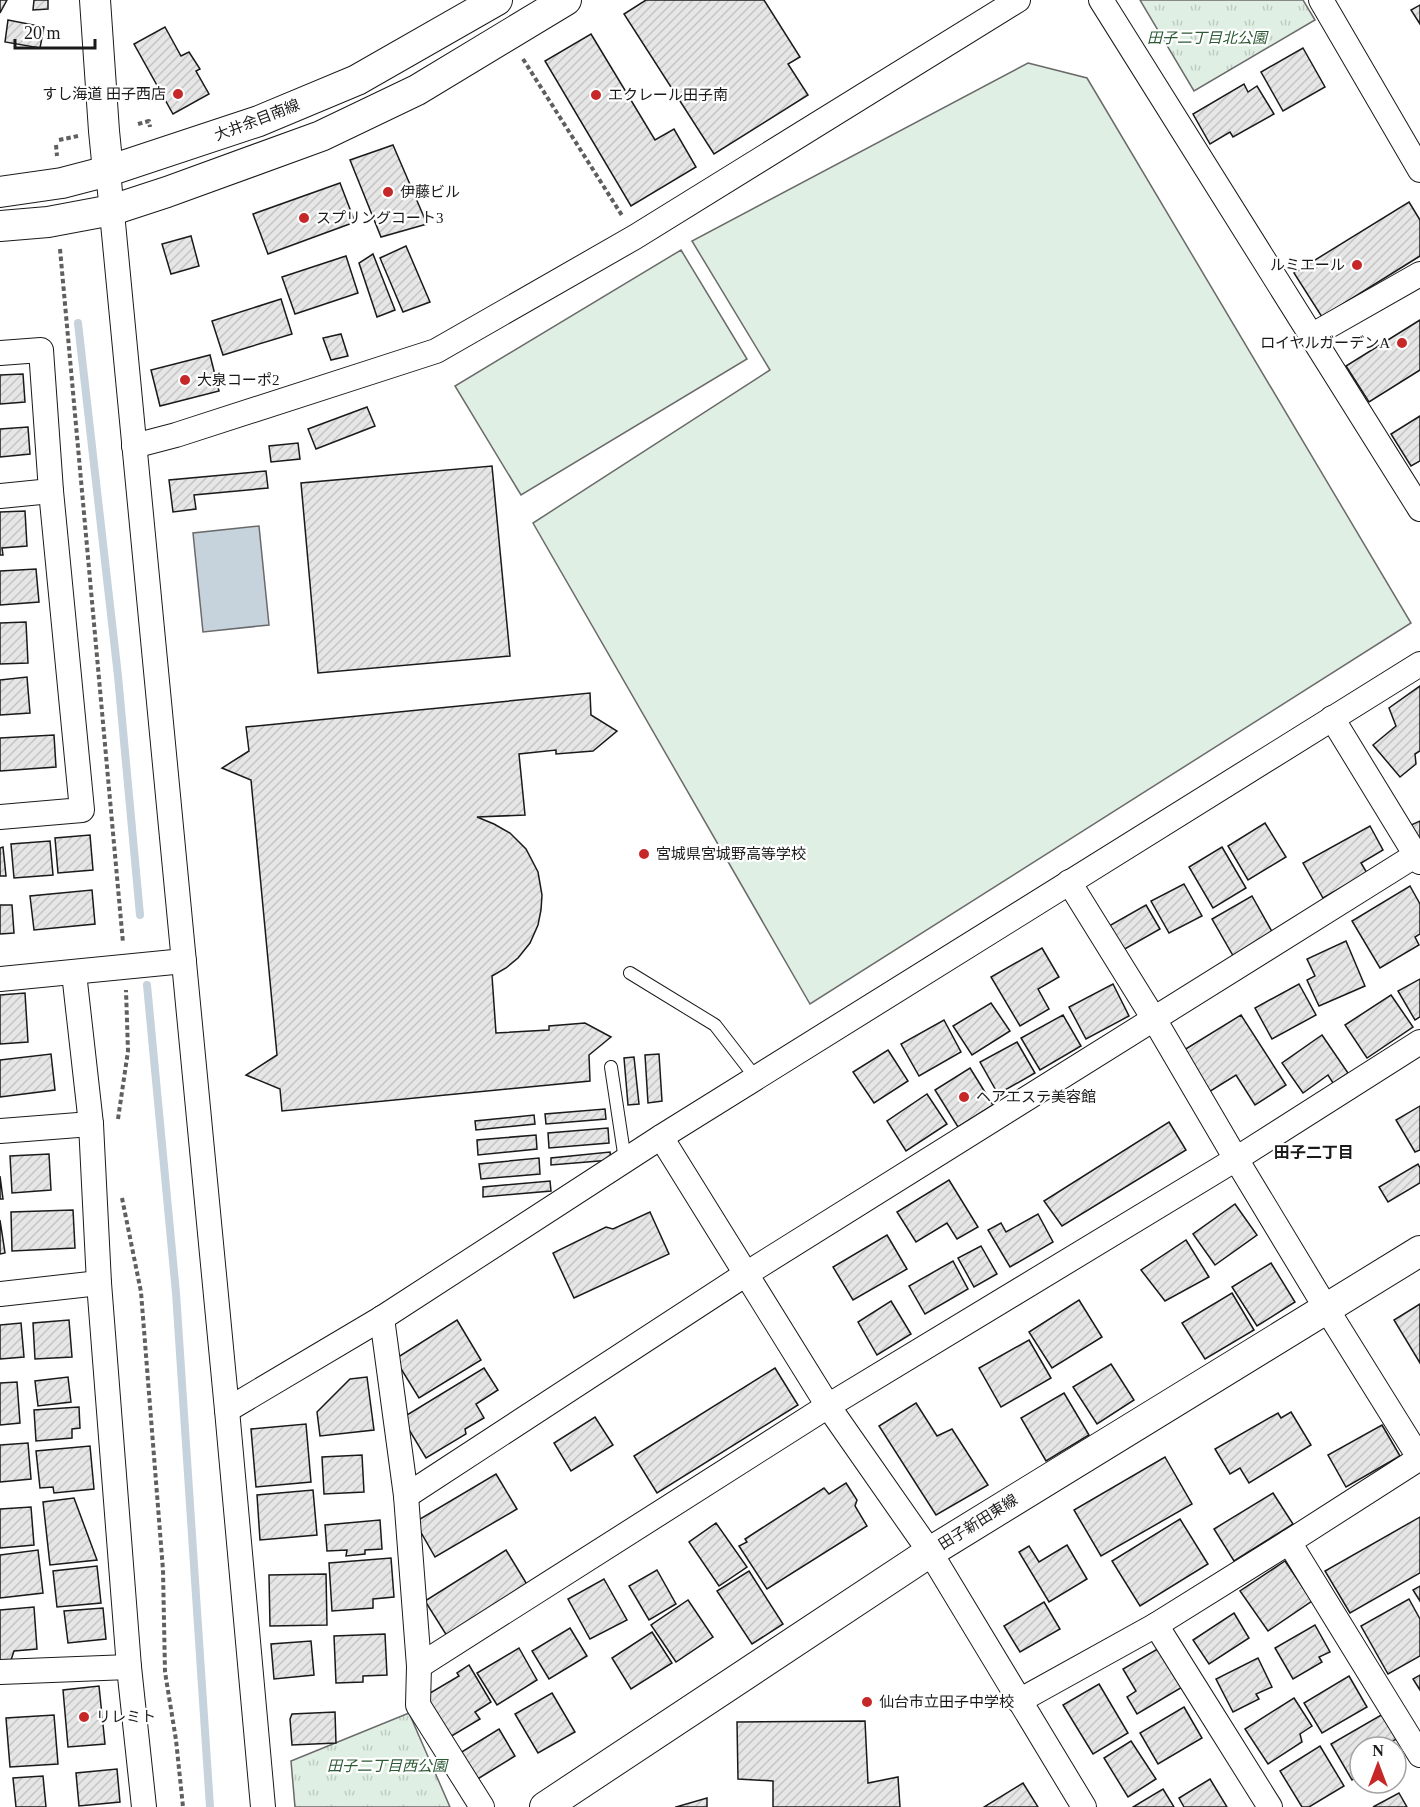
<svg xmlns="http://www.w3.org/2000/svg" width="1420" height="1807" viewBox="0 0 1420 1807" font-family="'Times New Roman','Noto Sans JP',serif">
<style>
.green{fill:#e0efe3;stroke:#6a6a6a;stroke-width:1.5}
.park{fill:url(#park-tufts);stroke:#6a6a6a;stroke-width:1.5}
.water{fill:#c6d2dc;stroke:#6a6a6a;stroke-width:1.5}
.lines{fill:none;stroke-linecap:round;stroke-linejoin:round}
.stream{stroke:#c6d2dc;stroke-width:8}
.building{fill:url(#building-hatch);stroke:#1a1a1a;stroke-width:1.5}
.service-casing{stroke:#1a1a1a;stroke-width:14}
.minor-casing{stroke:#1a1a1a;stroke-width:26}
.tertiary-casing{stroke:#1a1a1a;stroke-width:32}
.path{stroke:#5f5f5f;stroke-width:4;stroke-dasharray:4.5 3;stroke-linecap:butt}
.service{stroke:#fff;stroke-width:12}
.minor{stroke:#fff;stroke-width:24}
.tertiary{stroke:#fff;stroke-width:30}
.poi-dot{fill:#c62828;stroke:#fff;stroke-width:2}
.labels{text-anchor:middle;stroke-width:4.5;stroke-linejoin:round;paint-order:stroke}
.park-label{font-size:15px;font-style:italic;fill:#2b5a34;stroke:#fff}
.poi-label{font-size:15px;fill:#1a1a1a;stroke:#fff;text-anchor:start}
.street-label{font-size:15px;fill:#1a1a1a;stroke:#fff}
.neighbourhood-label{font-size:16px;font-weight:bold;fill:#1a1a1a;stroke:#fff}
</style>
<defs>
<pattern id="park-tufts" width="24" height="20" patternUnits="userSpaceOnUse" patternTransform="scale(1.5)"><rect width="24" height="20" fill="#e0efe3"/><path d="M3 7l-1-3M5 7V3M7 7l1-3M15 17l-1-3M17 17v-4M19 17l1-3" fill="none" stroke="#c0ccc2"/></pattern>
<pattern id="building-hatch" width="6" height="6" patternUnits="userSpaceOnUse" patternTransform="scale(1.5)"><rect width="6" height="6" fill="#e6e6e6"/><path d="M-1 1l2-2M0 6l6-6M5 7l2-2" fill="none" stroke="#c5c5c5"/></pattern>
</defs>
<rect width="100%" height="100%" fill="#fff"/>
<g class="green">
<path d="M1028,63L1087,78L1411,623L810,1004L533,523L770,370L692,241Z"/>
<path d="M681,250L747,359L521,495L455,386Z"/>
</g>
<g class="park">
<path d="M1140,0H1303L1315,20L1194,91Z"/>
<path d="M409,1713L450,1807H295L291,1761Z"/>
</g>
<path class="water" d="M259,526L269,625L203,632L193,533Z"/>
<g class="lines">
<g class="stream">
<path d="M78,323L118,676L140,915"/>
<path d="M147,985L176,1293L210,1807"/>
</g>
</g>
<g class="building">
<path d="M0,0H7L0,13Z"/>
<path d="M34,0H48V9L33,10Z"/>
<path d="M646,0H764L800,57L788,64L808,95L714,154L624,14Z"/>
<path d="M1420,5V24L1411,10Z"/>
<path d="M8,20L44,27L40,48L5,42Z"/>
<path d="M165,27L181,56L189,52L200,69L196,71L209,94L173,114L134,44Z"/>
<path d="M591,34L655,140L674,129L696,167L631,206L545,61Z"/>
<path d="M1303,48L1325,87L1283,111L1261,72Z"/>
<path d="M1244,84L1248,92L1257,86L1274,114L1233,137L1230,132L1210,144L1193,114Z"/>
<path d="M393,145L427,224L381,237L350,160Z"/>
<path d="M340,183L355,222L268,254L253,214Z"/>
<path d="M1409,202L1420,220V256L1322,317L1294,273Z"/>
<path d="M191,236L199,266L171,274L162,244Z"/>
<path d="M406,246L430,302L403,312L380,258Z"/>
<path d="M373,254L395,310L377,317L359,263Z"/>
<path d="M346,256L358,293L295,314L282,277Z"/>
<path d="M281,299L292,334L223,355L212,321Z"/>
<path d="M1420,320V370L1369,402L1346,366Z"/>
<path d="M341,334L348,356L331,360L323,338Z"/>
<path d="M210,355L219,391L160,406L151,370Z"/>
<path d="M23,374L25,402L0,404V375Z"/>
<path d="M367,407L375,426L316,449L308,429Z"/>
<path d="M1420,416V461L1411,466L1391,434Z"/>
<path d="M28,427L30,454L0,457V429Z"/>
<path d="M298,443L300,459L271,462L269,446Z"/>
<path d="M492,466L510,656L318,673L301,483Z"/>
<path d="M266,471L268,488L194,495L196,509L173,512L169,480Z"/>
<path d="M25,511L27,546L2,548L3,555H0V512Z"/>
<path d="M36,569L39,602L0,605V571Z"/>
<path d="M26,622L28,663L0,664V623Z"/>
<path d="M27,677L30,713L0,715V680Z"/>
<path d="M1420,686V751L1415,754L1416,764L1400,777L1373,745L1396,726L1389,708Z"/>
<path d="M590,693L591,715L617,731L593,751L556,754V750L519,754L525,815L477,817L494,824L510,833L526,849L538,872L542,895L541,910L538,925L530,943L518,958L506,968L492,976L496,1033L549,1030V1026L585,1023L611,1037L589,1055L590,1081L282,1111L280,1089L246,1075L277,1055L251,780L222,768L249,751L246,727Z"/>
<path d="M54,735L56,767L0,771V738Z"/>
<path d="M1420,821V842L1411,825Z"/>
<path d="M1265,823L1286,857L1248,880L1228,846Z"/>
<path d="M1370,826L1383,850L1361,863L1367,873L1323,898L1303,863Z"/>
<path d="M90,835L93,870L58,873L55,838Z"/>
<path d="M50,841L53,875L14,878L11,844Z"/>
<path d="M3,847L6,876H0V848Z"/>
<path d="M1222,847L1246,888L1213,908L1189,867Z"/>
<path d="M1184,884L1202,916L1169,933L1151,901Z"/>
<path d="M1410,886L1420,904V934L1415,937L1419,945L1380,968L1352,921Z"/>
<path d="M92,890L95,924L34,930L30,896Z"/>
<path d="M1252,896L1275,937L1235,959L1212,919Z"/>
<path d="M0,905H12L14,933L0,934Z"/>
<path d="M1146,905L1160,929L1123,950L1109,926Z"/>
<path d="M1346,941L1365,986L1319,1006L1307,980L1315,976L1307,959Z"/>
<path d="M1042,948L1059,977L1038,989L1049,1009L1020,1026L991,977Z"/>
<path d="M1420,979V1017L1415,1020L1398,991Z"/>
<path d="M1113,984L1129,1016L1086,1039L1069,1007Z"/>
<path d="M1299,984L1316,1015L1272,1039L1255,1008Z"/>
<path d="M25,993L28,1042L0,1044V995Z"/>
<path d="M1391,995L1413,1027L1367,1058L1345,1025Z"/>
<path d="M991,1003L1010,1031L972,1055L953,1026Z"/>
<path d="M1063,1015L1081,1046L1040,1070L1021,1038Z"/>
<path d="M1241,1015L1286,1085L1255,1105L1236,1075L1209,1092L1184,1050Z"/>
<path d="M944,1020L961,1052L919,1076L901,1044Z"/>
<path d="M1322,1035L1348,1073L1333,1083L1328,1075L1303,1093L1282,1063Z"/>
<path d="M1017,1042L1035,1073L998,1094L980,1062Z"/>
<path d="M888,1050L908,1081L874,1103L853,1072Z"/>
<path d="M51,1054L55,1090L0,1097V1060Z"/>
<path d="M659,1054L662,1101L648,1103L645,1055Z"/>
<path d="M634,1057L639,1104L628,1105L624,1058Z"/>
<path d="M970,1068L993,1105L958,1127L935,1090Z"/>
<path d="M927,1094L947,1124L906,1151L887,1121Z"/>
<path d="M1420,1106V1150L1415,1152L1396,1120Z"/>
<path d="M605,1109L606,1119L546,1124L545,1114Z"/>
<path d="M534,1115L535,1124L476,1130L475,1121Z"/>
<path d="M1169,1122L1186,1150L1062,1226L1044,1201Z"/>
<path d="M608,1128L609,1143L549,1148L548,1133Z"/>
<path d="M536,1135L537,1149L478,1155L477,1140Z"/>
<path d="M610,1152L611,1160L551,1165V1158Z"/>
<path d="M49,1154L51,1190L12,1193L10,1156Z"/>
<path d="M539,1158L540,1174L481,1179L479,1164Z"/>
<path d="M1418,1164L1420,1168V1183L1388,1202L1379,1187Z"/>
<path d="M0,1176L3,1199H0Z"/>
<path d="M949,1180L978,1227L957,1239L947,1223L916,1242L897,1212Z"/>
<path d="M550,1181L551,1191L483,1197V1187Z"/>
<path d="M1235,1204L1257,1235L1215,1265L1193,1234Z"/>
<path d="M73,1210L75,1248L12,1251L11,1212Z"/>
<path d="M650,1212L669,1254L574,1298L553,1253L606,1227L613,1229Z"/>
<path d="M1038,1214L1053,1242L1010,1267L988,1230L1001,1223L1006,1232Z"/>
<path d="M0,1220L5,1253L0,1254Z"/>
<path d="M887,1235L907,1269L853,1300L833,1267Z"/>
<path d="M1186,1240L1209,1277L1165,1301L1141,1270Z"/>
<path d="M981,1246L997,1274L974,1287L958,1258Z"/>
<path d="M953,1261L968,1289L925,1314L909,1286Z"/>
<path d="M1271,1263L1295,1302L1257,1326L1232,1287Z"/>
<path d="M1232,1293L1254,1330L1205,1359L1182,1323Z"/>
<path d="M1079,1300L1102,1337L1052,1368L1029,1332Z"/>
<path d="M891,1301L911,1334L877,1355L858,1322Z"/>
<path d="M1420,1304V1363L1394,1320Z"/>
<path d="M69,1320L72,1357L35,1359L33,1323Z"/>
<path d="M457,1320L481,1360L419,1398L395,1359Z"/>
<path d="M21,1323L24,1357L0,1359V1325Z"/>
<path d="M1029,1340L1051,1378L1001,1407L979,1368Z"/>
<path d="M1111,1364L1134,1400L1097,1424L1073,1387Z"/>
<path d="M484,1368L498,1390L476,1404L484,1418L465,1429L466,1434L426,1458L402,1418Z"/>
<path d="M775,1368L798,1405L657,1493L634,1456Z"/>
<path d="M68,1377L71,1402L38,1406L35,1381Z"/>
<path d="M367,1377L374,1430L320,1436L317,1412L350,1379Z"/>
<path d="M17,1382L20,1423L0,1425V1383Z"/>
<path d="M1064,1393L1089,1435L1046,1461L1021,1418Z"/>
<path d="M916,1403L937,1436L952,1429L988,1485L936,1515L879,1426Z"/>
<path d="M79,1407L80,1428L72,1429V1438L36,1441L34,1410Z"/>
<path d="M1291,1412L1311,1445L1249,1483L1240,1468L1230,1474L1215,1449L1278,1413L1281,1418Z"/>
<path d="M595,1417L613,1445L571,1471L554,1443Z"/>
<path d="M306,1424L311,1482L256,1487L251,1429Z"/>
<path d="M1382,1425L1400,1456L1346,1487L1328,1455Z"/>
<path d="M28,1443L31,1479L0,1482V1445Z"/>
<path d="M90,1446L94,1489L54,1493L53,1487L40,1488L36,1451Z"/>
<path d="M362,1455L364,1492L324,1494L322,1457Z"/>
<path d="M1165,1457L1192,1504L1101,1556L1074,1510Z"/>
<path d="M496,1474L517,1509L435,1557L415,1522Z"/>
<path d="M846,1483L857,1500L855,1506L867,1526L767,1589L739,1546L747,1542L745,1539L824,1488L829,1494Z"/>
<path d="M313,1490L317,1535L260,1540L257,1495Z"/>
<path d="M1273,1493L1293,1524L1234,1561L1214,1529Z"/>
<path d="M74,1498L97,1560L50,1565L43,1502Z"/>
<path d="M31,1507L34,1545L0,1548V1509Z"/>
<path d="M1420,1517V1573L1350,1613L1325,1571Z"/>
<path d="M1180,1519L1208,1564L1140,1606L1112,1561Z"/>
<path d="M380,1520L382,1549L365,1550V1554L346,1556L347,1550L327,1551L325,1525Z"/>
<path d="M716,1523L747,1567L719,1586L689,1542Z"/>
<path d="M1067,1545L1087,1579L1049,1602L1019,1552L1029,1546L1039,1562Z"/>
<path d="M38,1550L43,1593L0,1598V1555Z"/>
<path d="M506,1550L528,1586L447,1636L425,1601Z"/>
<path d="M391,1558L394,1597L373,1599V1608L332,1611L329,1563Z"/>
<path d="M1285,1561L1312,1601L1268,1631L1240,1591Z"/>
<path d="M97,1566L101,1603L57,1607L53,1571Z"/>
<path d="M657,1570L676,1604L649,1620L629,1586Z"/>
<path d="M749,1571L783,1624L752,1644L717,1591Z"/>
<path d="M326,1574L327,1625L270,1626L269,1575Z"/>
<path d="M604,1579L627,1620L590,1639L568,1599Z"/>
<path d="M1420,1586V1601L1413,1590Z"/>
<path d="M1409,1599L1420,1619V1656L1388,1674L1361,1626Z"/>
<path d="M688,1600L713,1637L676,1662L651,1625Z"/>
<path d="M1044,1602L1060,1629L1020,1652L1004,1626Z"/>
<path d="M34,1607L37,1649L14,1651L11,1660L0,1661V1610Z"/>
<path d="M103,1608L106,1639L68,1643L64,1611Z"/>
<path d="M1234,1613L1249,1638L1209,1664L1193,1640Z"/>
<path d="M1315,1625L1330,1652L1319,1657L1322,1662L1293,1679L1275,1648Z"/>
<path d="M570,1628L587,1656L549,1679L532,1651Z"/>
<path d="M652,1632L672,1663L631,1689L612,1658Z"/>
<path d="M385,1634L387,1675L363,1676V1682L336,1683L334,1636Z"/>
<path d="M311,1641L314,1675L274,1679L271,1644Z"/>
<path d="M1161,1647L1184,1686L1137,1714L1127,1697L1136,1691L1123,1669Z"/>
<path d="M519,1648L537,1680L497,1705L477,1673Z"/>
<path d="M1258,1658L1272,1687L1256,1694L1259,1699L1233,1712L1216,1679Z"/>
<path d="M469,1665L491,1702L475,1712L480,1719L450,1737L425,1696L459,1676L457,1673Z"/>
<path d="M1420,1675V1690L1413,1679Z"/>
<path d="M1349,1676L1367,1707L1322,1733L1304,1703Z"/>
<path d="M1099,1684L1128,1733L1093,1754L1063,1705Z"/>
<path d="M99,1686L105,1744L68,1747L63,1690Z"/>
<path d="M552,1693L575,1732L538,1753L515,1714Z"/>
<path d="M1294,1698L1312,1726L1300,1734L1302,1742L1268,1764L1245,1729Z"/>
<path d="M1184,1707L1202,1738L1158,1764L1140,1733Z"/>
<path d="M335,1712L336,1743L292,1745L290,1719L292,1714Z"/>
<path d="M1383,1714L1398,1738L1386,1745L1387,1747H1360V1775L1352,1780L1331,1744Z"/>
<path d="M54,1715L58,1764L10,1767L6,1718Z"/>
<path d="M865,1721L868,1783L898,1777L900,1807H773V1781L738,1779L737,1722Z"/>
<path d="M499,1729L515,1756L476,1780L460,1753Z"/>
<path d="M1131,1741L1156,1779L1128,1797L1104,1758Z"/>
<path d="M1320,1746L1344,1786L1309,1807H1302L1280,1771Z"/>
<path d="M117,1769L120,1802L79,1806L76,1773Z"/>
<path d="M43,1776L46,1807H16L13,1778Z"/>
<path d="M1210,1779L1227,1807H1184L1179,1798Z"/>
<path d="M1023,1783L1038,1807H984Z"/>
<path d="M1163,1789L1174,1807H1133Z"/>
<path d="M1399,1793L1407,1807H1373Z"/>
<path d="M707,1798V1807H675H676Z"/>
</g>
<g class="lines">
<g class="service-casing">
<g id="service">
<path d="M630,973L715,1025L756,1078"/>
<path d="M611,1067L625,1160"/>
</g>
</g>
<g class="minor-casing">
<g id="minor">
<path d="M1101,0L1420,509"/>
<path d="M1321,0L1420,170"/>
<path d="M108,171L227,1410L263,1807"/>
<path d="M1311,336L1420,274"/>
<path d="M0,353L41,350L51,491L82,810L0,817"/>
<path d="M134,446L176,435L436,351L635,237L1018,0"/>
<path d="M0,496L51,491"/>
<path d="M1332,718L1420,862"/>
<path d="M1069,882L1154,1019L1236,1159L1326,1308L1420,1459"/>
<path d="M74,973L91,1124L99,1283L129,1667L144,1807"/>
<path d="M0,979L184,961"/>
<path d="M0,1131L91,1124"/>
<path d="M661,1137L828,1406L930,1552L1084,1807"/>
<path d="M0,1294L99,1283"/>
<path d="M382,1318L406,1496L419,1666L418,1705L482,1807"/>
<path d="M227,1410L382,1318L661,1137L1420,664"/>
<path d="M406,1496L746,1274L1416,855"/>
<path d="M1289,1542L1420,1755"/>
<path d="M1156,1625L1270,1807"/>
<path d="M419,1666L828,1406L1236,1159L1420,1042"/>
<path d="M0,1672L129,1667"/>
<path d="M1019,1701L1156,1625L1289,1542L1420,1458"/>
</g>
</g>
<g class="tertiary-casing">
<g id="tertiary">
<path d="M95,0L104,131L108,171"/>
<path d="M0,192L62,183L108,171L259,121L357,80L497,0"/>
<path d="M0,226L48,222L112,210L167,192L321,136L417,90L566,0"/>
<path d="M545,1807L930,1552L1420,1251"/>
</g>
</g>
<g class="path">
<path d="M523,59L623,217"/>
<path d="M138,124L149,121L150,127"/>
<path d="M59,140L78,136"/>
<path d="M56,145L57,156"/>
<path d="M60,249L123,943"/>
<path d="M118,1119L128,1051L126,990"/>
<path d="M122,1198L141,1292L163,1570L165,1672L176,1740L183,1807"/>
</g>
<use href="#service" class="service"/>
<use href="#minor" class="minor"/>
<use href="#tertiary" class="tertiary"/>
</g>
<g class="poi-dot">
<circle cx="178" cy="94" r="6"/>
<circle cx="596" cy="95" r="6"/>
<circle cx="388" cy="192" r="6"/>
<circle cx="304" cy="218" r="6"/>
<circle cx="1357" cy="265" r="6"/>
<circle cx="1402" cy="343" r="6"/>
<circle cx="185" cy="380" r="6"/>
<circle cx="644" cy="854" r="6"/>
<circle cx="964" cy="1097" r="6"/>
<circle cx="867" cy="1702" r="6"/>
<circle cx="84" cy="1717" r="6"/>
</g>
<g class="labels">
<g class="park-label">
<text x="1207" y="43">田子二丁目北公園</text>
<text x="387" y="1771">田子二丁目西公園</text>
</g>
<g class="poi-label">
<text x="166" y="99" text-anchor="end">すし海道 田子西店</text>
<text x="608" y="100">エクレール田子南</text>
<text x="400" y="197">伊藤ビル</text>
<text x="316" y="223">スプリングコート3</text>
<text x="1345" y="270" text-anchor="end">ルミエール</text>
<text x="1390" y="348" text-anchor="end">ロイヤルガーデンA</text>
<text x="197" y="385">大泉コーポ2</text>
<text x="656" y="859">宮城県宮城野高等学校</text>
<text x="976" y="1102">ヘアエステ美容館</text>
<text x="879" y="1707">仙台市立田子中学校</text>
<text x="96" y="1722">リレミト</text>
</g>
<g class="street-label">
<text transform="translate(257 120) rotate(-21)" y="5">大井余目南線</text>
<text transform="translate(978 1522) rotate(-32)" y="5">田子新田東線</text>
</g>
<g class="neighbourhood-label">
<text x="1314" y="1158">田子二丁目</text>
</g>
</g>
<g transform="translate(1378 1765)"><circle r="28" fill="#ffffff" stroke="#a3a3a3" stroke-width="1.5"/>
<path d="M0-4.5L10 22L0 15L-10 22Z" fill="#c62828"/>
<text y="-9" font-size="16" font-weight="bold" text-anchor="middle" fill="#1a1a1a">N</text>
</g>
<path d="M15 39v9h80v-9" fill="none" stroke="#1a1a1a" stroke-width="3"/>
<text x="24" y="39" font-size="18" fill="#1a1a1a" stroke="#ffffff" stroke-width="4.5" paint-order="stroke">20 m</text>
</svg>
